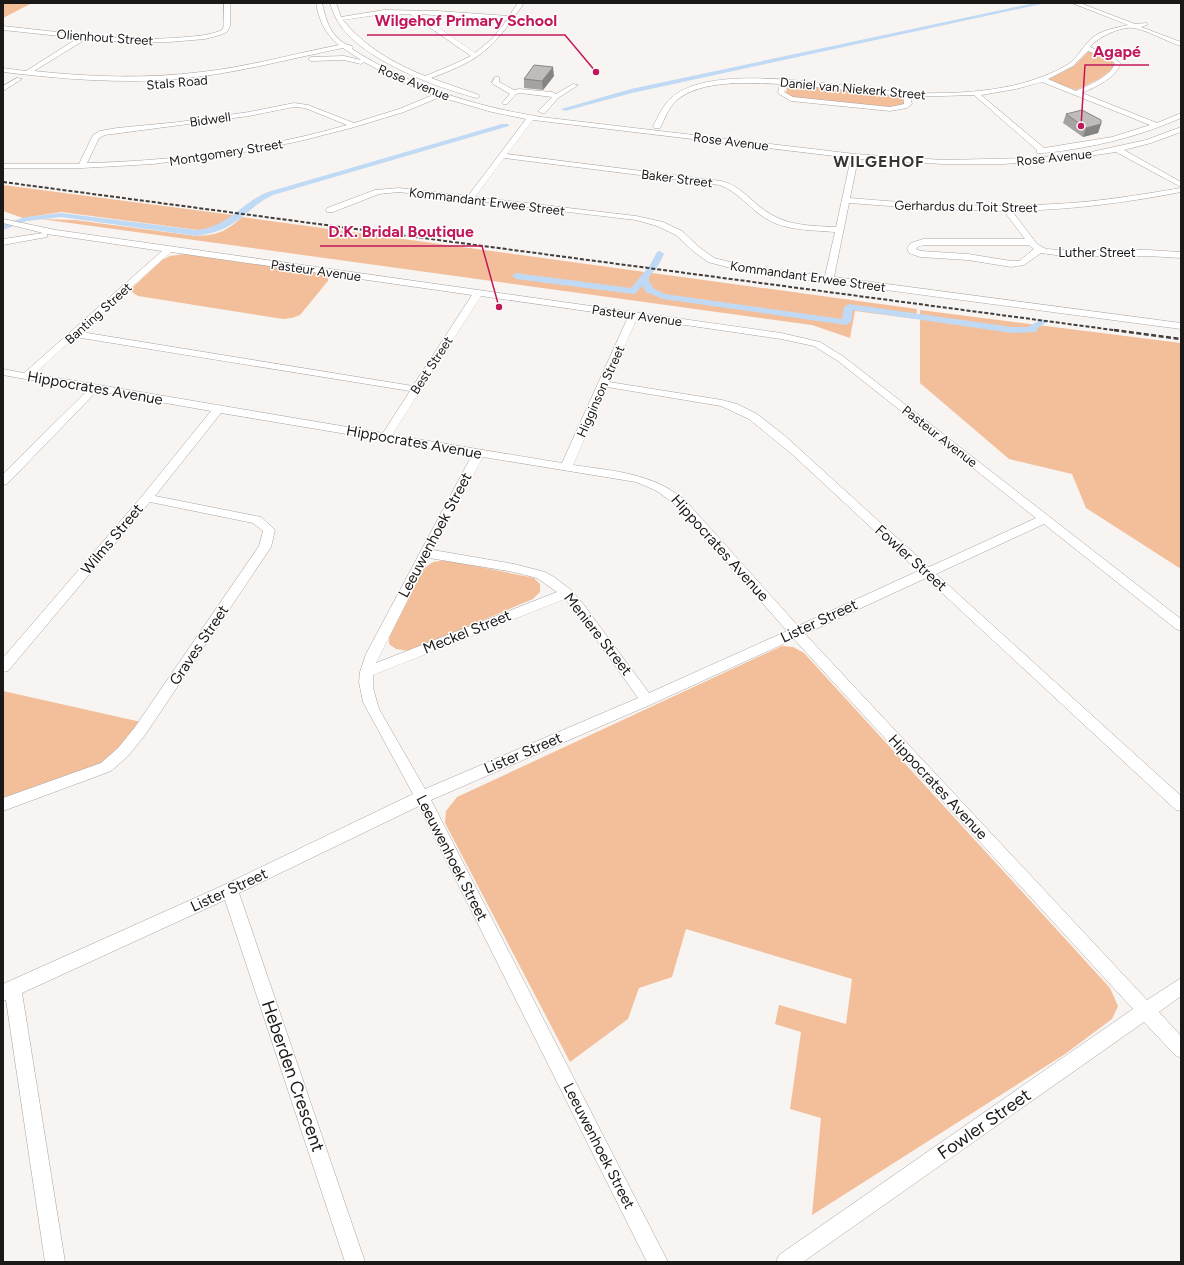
<svg xmlns="http://www.w3.org/2000/svg" width="1184" height="1265" viewBox="0 0 1184 1265" font-family="Figtree,sans-serif">
<style>
.green{fill:#f3bf9a}
.lines{fill:none;stroke-linecap:round;stroke-linejoin:round}
.canal{fill:#c0daf5;fill-rule:evenodd}
.minor-casing{stroke:#a8a4a2;stroke-width:1}
.minor{fill:#fff;fill-rule:evenodd}
.rail-far1{stroke:#403d3c;stroke-width:2;stroke-dasharray:4 2;stroke-linecap:butt}
.rail{stroke:#403d3c;stroke-width:2.5;stroke-dasharray:5 2.5;stroke-linecap:butt}
.wall{fill:#a5a29f}
.shaded-wall{fill:#868482}
.building{fill:#c0bcb9;stroke:#868482}
.labels{text-anchor:middle;stroke-width:3;stroke-linejoin:round;paint-order:stroke}
.far-street-label{font-size:13px;fill:#1b1918;stroke:#fff}
.street-label{font-size:15px;fill:#1b1918;stroke:#fff}
.far-district-label{font-size:16px;font-weight:bold;letter-spacing:1px;fill:#363331;stroke:#fff}
.near-street-label{font-size:18px;fill:#1b1918;stroke:#fff}
.leader{fill:none;stroke:#c2185b;stroke-width:1.5}
.callout-dot{fill:#c2185b;stroke:#fff;stroke-width:1.5}
.callout-label{font-size:16px;text-anchor:middle;font-weight:bold;fill:#c2185b;stroke:#fff;stroke-width:3;stroke-linejoin:round;paint-order:stroke}
</style>
<rect width="100%" height="100%" fill="#f8f4f1"/>
<g class="green">
<path d="M3,3H32L3,18Z"/>
<path d="M1088,51L1096,52L1117,63C1107,77 1091,83 1076,90L1047,80L1074,66Z"/>
<path d="M790,85L900,95L903,96L907,104L894,109L793,98L785,94L788,86Z"/>
<path d="M3,185L233,215L217,228L198,230L61,212L23,218L3,211Z"/>
<path d="M242,217L917,309L916,319L855,311L850,338L812,325L41,219L75,220L196,236C217,235 226,232 242,217Z"/>
<path d="M185,254L322,273L328,277V281L300,315L292,318L283,319L138,296L132,292V288L162,260L170,256Z"/>
<path d="M920,310L1181,343V569L1086,508L1072,474L1009,459L920,383Z"/>
<path d="M446,560L534,578L540,584V592L533,599L409,651L396,649L389,644V634L422,570L433,562Z"/>
<path d="M782,646L793,647L804,653L1110,988L1118,1006L1112,1019L1065,1054L812,1215L821,1118L790,1109L801,1032L775,1024L779,1005L846,1024L852,979L686,929L672,977L639,988L628,1019L570,1062L445,823L446,811L457,797Z"/>
<path d="M3,691L141,722L126,743L97,767L3,802Z"/>
</g>
<g class="lines">
<g class="canal">
<path d="M1035,3H1046L632,93L565,111L561,109L631,89Z"/>
<path d="M502,124H508L509,126L273,195C256,202 244,218 227,227C218,232 207,234 197,236L61,217L27,221L3,230V224L26,217L61,213L197,230C230,226 240,203 268,192Z"/>
<path d="M660,251L664,254L658,266L649,277V281L653,288L665,294L842,319L844,307L849,304L1012,327H1028L1042,319L1047,322L1038,328L1036,332L1012,333L853,310L851,322L846,325L663,299L646,292L642,286L636,293L633,294L516,279L512,276L516,273L631,288L650,265L657,252Z"/>
</g>
<g class="minor-casing">
<g id="minor">
<path d="M224,3H230V26L227,32L220,35L205,39L169,42H122L86,39L34,71C90,77 145,79 201,72C247,67 293,54 339,45C325,34 319,20 316,3H322C326,21 332,41 352,46L353,47L352,49C410,86 473,106 541,117L855,154L943,160L1032,158L1091,152L1146,140L1181,127V132L1151,143L1124,150L1181,182V187L1116,152L1062,160L1003,164H943L858,159L850,198C918,204 986,208 1054,204C1097,202 1139,195 1181,188V192C1125,203 1069,210 1012,211L1037,244L1046,249L1063,250H1148L1181,252V258L1148,256H1063L1041,253L1024,265L1011,267L968,260L920,257L909,253L907,248L911,243L923,239H1025L1004,211L930,209L849,203L834,277L1181,323V329L742,271L708,262L693,251L676,235L657,226L636,220L399,192L379,194L333,212H327L326,210L327,208L375,190L399,188L468,196L526,119L492,112L440,97L404,112L351,128L300,141L251,151L153,164L82,168H3V164H79L93,135L100,131L117,128L179,122L249,112L294,103L308,105L354,123L399,109L433,95L401,82L364,62L361,64L344,60L311,61L308,59L311,57L344,56L361,60L343,48C288,59 234,74 179,79C120,84 61,79 3,72V68L26,71L78,38L3,30V26L84,35L88,33L91,36C123,39 154,40 186,37C198,36 211,35 222,30L224,26ZM294,107L305,108L347,125C263,149 175,161 87,163L99,138L105,135L249,116ZM533,120L851,158L836,227C815,226 791,226 772,215C753,205 743,186 721,181L507,154ZM504,158L720,185C738,192 749,208 765,218C785,231 812,230 835,232L825,276L742,265L714,258L699,247L682,231L663,222L636,216L475,197ZM924,245H1029L1034,249L1019,261H1011L968,254L921,251L916,249L917,247Z"/>
<path d="M330,3H336L341,17L384,10L438,11L509,16L518,3H524C493,48 483,59 431,78L479,95L480,96L477,98C437,88 357,58 337,20C334,15 332,9 330,3ZM384,14H410L471,56L452,65L425,76C393,63 365,47 343,20ZM419,14L507,20L492,39L475,53Z"/>
<path d="M1072,3H1080L1135,24L1147,23V25L1141,27L1181,42V46C1167,42 1147,30 1134,28C1121,26 1098,37 1090,47L1115,58L1121,64C1113,80 1097,86 1082,93L1157,123L1181,113V118C1145,134 1107,144 1068,150C1059,151 1049,153 1040,153H1037V150L974,95L910,97L912,104L907,108L890,111L791,101L779,94L778,92L780,84C750,83 700,79 676,101C668,108 665,119 660,128H654L653,126C658,117 663,105 671,98C716,58 856,91 915,93C966,94 1022,91 1067,65C1078,58 1082,47 1091,39C1100,30 1116,28 1128,25ZM1088,51L1111,60L1115,64C1107,79 1090,84 1076,91L1048,79L1073,66ZM1042,82L1150,125L1112,137L1044,148L981,95L1016,89ZM787,84L903,96L904,104L890,107L793,97L784,92Z"/>
<path d="M495,77H499V82L514,90L519,89L552,92L556,94L573,84L578,85L558,98L545,113H542L538,111L552,97L520,93L516,94L507,104H503L502,103L510,94L493,84L492,83Z"/>
<path d="M17,78L22,79L3,91V86Z"/>
<path d="M3,219L56,230L781,333L820,342L844,357L1181,619V631L1176,629L1044,524L936,574L1181,796V811L1176,810L926,578L805,634L1147,1000L1181,978V996L1159,1012L1181,1036V1058L1175,1055L1144,1022L803,1262H776L779,1255L1133,1009L794,639L652,704L431,800L668,1262H647L419,806L239,893L365,1262H345L225,900L22,993L65,1262H45L6,1000L3,1001V984L224,885L413,794L363,702L359,682L360,672L366,654L472,455L221,413L155,496L261,517L275,530L271,547L145,735L128,756L111,771L3,811V798L101,763L118,748L135,727L259,546L263,531L253,523L150,502L8,671L3,672V658L143,495L211,411L97,391L7,484L3,485V474L88,390L3,375V369L24,373L162,251L47,234V237L3,245V239L43,233L3,223ZM171,252L472,295L413,386L81,332ZM481,296L628,317L562,463L392,435ZM637,318L781,339L814,346L838,361L1036,518L929,567L784,435L757,414L737,404L722,400L609,382ZM75,337L410,391L383,433L34,374ZM607,387L721,406L749,419L793,455L918,571L798,626L685,500C652,473 614,471 573,465ZM483,457L636,482L657,491L677,506L787,631L649,693L584,605L571,590L554,577L545,572L514,564L433,550ZM429,558L514,572L537,578L557,592L376,663ZM565,599L576,611L638,698L425,789L379,709L373,688V675Z"/>
</g>
</g>
<use href="#minor" class="minor"/>
<path class="rail-far1" d="M3,182L1121,331"/>
<path class="rail" d="M1114,330L1181,339"/>
</g>
<g class="wall">
<path d="M554,76L543,90L524,88V79Z"/>
<path d="M1066,114L1101,124L1098,133L1083,137L1063,123Z"/>
</g>
<g class="shaded-wall">
<path d="M553,67L554,76L543,90L542,81Z"/>
<path d="M1101,124L1098,133L1083,137L1086,128Z"/>
</g>
<g class="building">
<path d="M534,65L553,67L542,81L524,79Z"/>
<path d="M1082,110L1101,120V124L1086,128L1066,114Z"/>
</g>
<g class="labels">
<g class="far-street-label">
<text transform="translate(105 37) rotate(4)" y="5">Olienhout Street</text>
<text transform="translate(177 82) rotate(-5)" y="5">Stals Road</text>
<text transform="translate(414 82) rotate(22)" y="5">Rose Avenue</text>
<text transform="translate(853 88) rotate(5)" y="5">Daniel van Niekerk Street</text>
<text transform="translate(210 119) rotate(-8)" y="5">Bidwell</text>
<text transform="translate(731 141) rotate(7)" y="5">Rose Avenue</text>
<text transform="translate(226 152) rotate(-9)" y="5">Montgomery Street</text>
<text transform="translate(1054 157) rotate(-6)" y="5">Rose Avenue</text>
<text transform="translate(677 178) rotate(7)" y="5">Baker Street</text>
<text transform="translate(487 201) rotate(7)" y="5">Kommandant Erwee Street</text>
<text transform="translate(966 206) rotate(1)" y="5">Gerhardus du Toit Street</text>
<text x="1097" y="257">Luther Street</text>
<text transform="translate(316 270) rotate(8)" y="5">Pasteur Avenue</text>
<text transform="translate(808 276) rotate(8)" y="5">Kommandant Erwee Street</text>
<text transform="translate(98 313) rotate(-42)" y="5">Banting Street</text>
<text transform="translate(637 315) rotate(8)" y="5">Pasteur Avenue</text>
<text transform="translate(431 365) rotate(-57)" y="5">Best Street</text>
<text transform="translate(600 391) rotate(-66)" y="5">Higginson Street</text>
<text transform="translate(940 436) rotate(38)" y="5">Pasteur Avenue</text>
</g>
<g class="street-label">
<text transform="translate(95 388) rotate(10)" y="5">Hippocrates Avenue</text>
<text transform="translate(414 442) rotate(10)" y="5">Hippocrates Avenue</text>
<text transform="translate(435 535) rotate(-62)" y="5">Leeuwenhoek Street</text>
<text transform="translate(112 539) rotate(-50)" y="5">Wilms Street</text>
<text transform="translate(720 548) rotate(48)" y="5">Hippocrates Avenue</text>
<text transform="translate(911 558) rotate(42)" y="5">Fowler Street</text>
<text transform="translate(819 621) rotate(-25)" y="5">Lister Street</text>
<text transform="translate(467 632) rotate(-22)" y="5">Meckel Street</text>
<text transform="translate(598 634) rotate(52)" y="5">Meniere Street</text>
<text transform="translate(199 645) rotate(-56)" y="5">Graves Street</text>
<text transform="translate(523 753) rotate(-23)" y="5">Lister Street</text>
<text transform="translate(938 787) rotate(47)" y="5">Hippocrates Avenue</text>
<text transform="translate(452 858) rotate(63)" y="5">Leeuwenhoek Street</text>
<text transform="translate(229 890) rotate(-25)" y="5">Lister Street</text>
<text transform="translate(599 1146) rotate(63)" y="5">Leeuwenhoek Street</text>
</g>
<g class="far-district-label">
<text x="879" y="167">WILGEHOF</text>
</g>
<g class="near-street-label">
<text transform="translate(293 1076) rotate(71)" y="6">Heberden Crescent</text>
<text transform="translate(984 1124) rotate(-35)" y="6">Fowler Street</text>
</g>
</g>
<path class="leader" d="M596 72L565 35H367M1081 126L1085 65H1149M499 307L482 246H320"/>
<g class="callout-dot">
<circle cx="596" cy="72" r="4"/>
<circle cx="1081" cy="126" r="4"/>
<circle cx="499" cy="307" r="4"/>
</g>
<g class="callout-label">
<text x="466" y="26">Wilgehof Primary School</text>
<text x="1117" y="57">Agapé</text>
<text x="401" y="237">D.K. Bridal Boutique</text>
</g>
<rect width="1184" height="1265" fill="none" stroke="#1b1918" stroke-width="8"/>
</svg>
